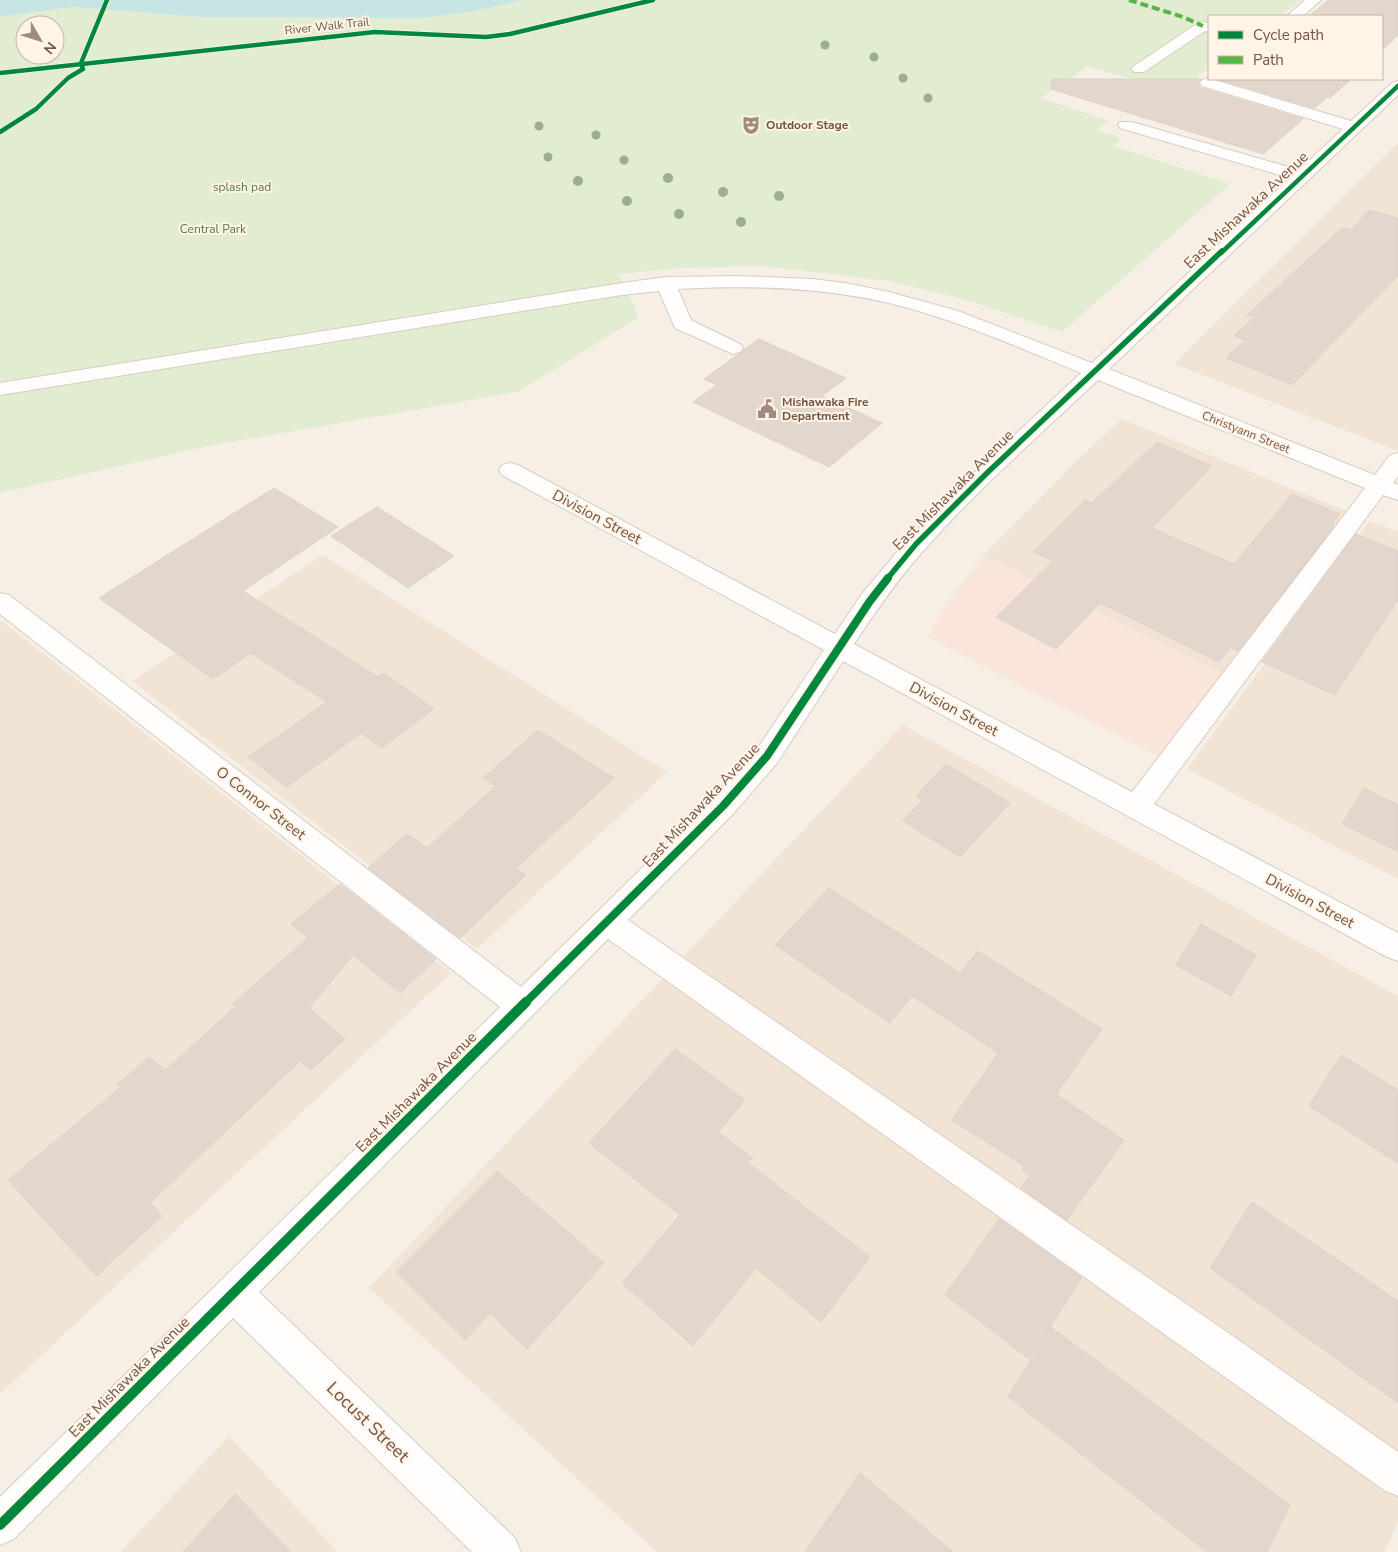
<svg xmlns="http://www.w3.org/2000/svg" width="1398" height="1552" viewBox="0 0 1398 1552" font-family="'Nunito Sans',sans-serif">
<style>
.residential{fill:#f2e4d5}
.commercial{fill:#fae5db}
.green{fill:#e2ecd0;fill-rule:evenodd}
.water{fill:#c8e5e6}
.building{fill:#e2d6cd;stroke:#dfd1c8}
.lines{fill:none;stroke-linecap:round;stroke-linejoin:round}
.minor-casing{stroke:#d7ccc4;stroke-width:2}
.minor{fill:#fefdfb;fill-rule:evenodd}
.quiet{stroke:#59b447;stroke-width:4;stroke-dasharray:8 4;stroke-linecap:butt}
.cycleway-far3-casing{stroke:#fff4e5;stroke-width:6}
.cycleway-far2-casing{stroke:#fff4e5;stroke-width:8}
.cycleway-far1-casing{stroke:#fff4e5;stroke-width:11}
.cycleway-casing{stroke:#fff4e5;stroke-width:13}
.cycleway-far3{stroke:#00873e;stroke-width:4.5}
.cycleway-far2{stroke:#00873e;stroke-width:5.5}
.cycleway-far1{stroke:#00873e;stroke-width:8}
.cycleway{stroke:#00873e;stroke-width:10}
.tree{fill:#9cae8a}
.labels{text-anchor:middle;stroke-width:4;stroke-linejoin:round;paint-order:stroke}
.far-street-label{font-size:12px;fill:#735447;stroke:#fff4e5}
.far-poi-label{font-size:12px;font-weight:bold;fill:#735447;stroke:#fff4e5;text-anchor:start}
.far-park-label{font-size:12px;fill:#53793f;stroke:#fff4e5}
.street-label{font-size:15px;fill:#735447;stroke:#fff4e5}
.near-street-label{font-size:18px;fill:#735447;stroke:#fff4e5}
</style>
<rect width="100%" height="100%" fill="#f6efe5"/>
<g class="residential">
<path d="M1398,143V451L1174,364Z"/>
<path d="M1122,419L1349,512L1226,675L983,556L1079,458Z"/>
<path d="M1370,521L1398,532V879L1187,769Z"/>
<path d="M323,555L667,772L477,949L132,681Z"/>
<path d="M0,620L451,973L0,1394Z"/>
<path d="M903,725L1398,996V1522L1385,1552H657L369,1288Z"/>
<path d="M229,1436L338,1552H120Z"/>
</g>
<path class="commercial" d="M983,556L1226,675L1163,759L927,637L952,596Z"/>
<path class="green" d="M523,0H1301L1280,16H1209V68L1175,93L1088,66L1041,98L1109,121L1096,130L1121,138L1114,146L1230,184L1062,332L967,300L890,281L761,266L682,268L618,274L634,305L638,318L517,392L208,446L0,493V17L72,7L201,17L422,18L471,12ZM25,25H55V55H25Z"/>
<path class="water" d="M0,0H523L471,12L422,18L201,17L72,7L0,17Z"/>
<g class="building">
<path d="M1329,0H1398V35L1382,50V16H1309Z"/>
<path d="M1052,79H1201L1198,84L1201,88L1303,119L1263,154L1051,89Z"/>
<path d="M1217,79H1351L1330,98L1327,97L1315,108Z"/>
<path d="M1369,210L1398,218V276L1292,385L1226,358L1245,340L1234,336L1254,317L1247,315L1342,228L1351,230Z"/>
<path d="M759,339L846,378L822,396L882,423L829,467L693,402L717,385L704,379Z"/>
<path d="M1157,442L1212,466L1152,528L1234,564L1292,494L1340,514L1332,525L1334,526L1238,651L1230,647L1219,662L1100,603L1056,649L996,617L1053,561L1033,552L1085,500L1092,503Z"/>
<path d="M274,488L338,527L243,591L378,677L384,673L434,709L382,748L361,733L287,787L248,757L327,702L251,653L213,679L99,598Z"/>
<path d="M377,507L454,556L408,588L331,536Z"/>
<path d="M1356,534L1398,551V600L1335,695L1262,662Z"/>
<path d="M538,730L614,778L516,868L526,875L460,938L368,868L407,834L427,848L496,786L483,778Z"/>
<path d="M946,764L1010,803L960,857L903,821L923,800L916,796Z"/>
<path d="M1364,788L1398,805V852L1342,824Z"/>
<path d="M340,884L436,959L400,993L353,955L309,1008L345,1039L311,1070L300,1061L150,1203L162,1216L96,1276L8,1180L121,1087L118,1084L149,1057L165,1070L235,1007L232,1004L308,938L291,924Z"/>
<path d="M829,888L960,973L978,951L1102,1029L1056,1094L1124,1140L1067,1220L1021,1188L1030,1176L1022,1170L1024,1166L952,1120L998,1053L912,996L890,1023L775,945Z"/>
<path d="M1201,924L1256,955L1231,996L1176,965Z"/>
<path d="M675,1049L745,1100L718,1132L753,1158L748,1163L870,1257L821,1322L756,1268L693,1346L622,1283L680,1215L589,1143Z"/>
<path d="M1341,1055L1398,1090V1163L1309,1106Z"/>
<path d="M497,1171L604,1263L527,1349L490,1313L465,1340L396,1272Z"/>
<path d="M1252,1202L1398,1301V1403L1210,1268Z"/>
<path d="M999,1219L1082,1278L1029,1359L945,1295Z"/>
<path d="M1051,1327L1290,1505L1267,1552H1207L1008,1397Z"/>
<path d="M860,1473L953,1552H805Z"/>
<path d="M235,1494L291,1552H183Z"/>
</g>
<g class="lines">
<g class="minor-casing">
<g id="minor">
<path d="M1305,0H1321L1303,16H1287Z"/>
<path d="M1203,22L1209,23V32L1205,31L1144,72H1134L1131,69L1134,66L1198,23Z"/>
<path d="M1208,78L1351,121L1392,83L1398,81V95L1109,369L1375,475L1390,455L1398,453V476L1393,483L1398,485V500L1383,495L1154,804L1398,933V961L1387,957L843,661L777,763L733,814L628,920L1227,1332L1398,1452V1496L1384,1490L608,939L259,1292L515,1538L521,1552H472L233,1318L14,1539L0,1545V1497L500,1007L0,614V593L9,595L521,987L713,798L757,749L824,650L502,475L499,470L502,465L510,463L518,465L835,634L861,595L908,539L980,467L1081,373C1018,347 955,319 889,303C820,287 748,285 678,289L691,320L740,344L743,348L740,352L733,354L675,328L659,291L622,295L0,395V383L622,283L666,277L737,276L813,279L851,284L889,292L958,311L1092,363L1290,178L1120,128L1118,125L1120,122H1132L1299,170L1343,129L1202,86L1200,83L1202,80ZM1098,380L1365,488L1132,792L854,644C876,611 898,579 924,550C977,490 1040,435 1098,380Z"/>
</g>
</g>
<use href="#minor" class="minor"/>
<path class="quiet" d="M1129,0L1183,17L1203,26"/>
<g class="cycleway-far3-casing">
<g id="cycleway-far3">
<path d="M0,73L375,32L486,37L510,34L653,0"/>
<path d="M0,132L36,109L68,78L83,69L81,63L107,0"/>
<path d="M1221,253L1398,86"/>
</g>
</g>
<g class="cycleway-far2-casing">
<path id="cycleway-far2" d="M887,579L916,544L988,472L1222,251"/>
</g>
<g class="cycleway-far1-casing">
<path id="cycleway-far1" d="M525,1003L723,806L767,756L870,601L888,578"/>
</g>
<g class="cycleway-casing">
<path id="cycleway" d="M0,1525L526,1002"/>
</g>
<use href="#cycleway-far3" class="cycleway-far3"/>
<use href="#cycleway-far2" class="cycleway-far2"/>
<use href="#cycleway-far1" class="cycleway-far1"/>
<use href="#cycleway" class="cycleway"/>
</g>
<g class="tree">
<circle cx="825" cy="45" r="4.5"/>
<circle cx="874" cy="57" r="4.5"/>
<circle cx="903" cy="78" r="4.5"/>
<circle cx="928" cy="98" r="4.5"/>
<circle cx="539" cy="126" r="4.5"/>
<circle cx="596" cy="135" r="4.5"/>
<circle cx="548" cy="157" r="4.5"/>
<circle cx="624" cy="160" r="4.5"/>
<circle cx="668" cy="178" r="5"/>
<circle cx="578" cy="181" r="5"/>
<circle cx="723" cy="192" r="5"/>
<circle cx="779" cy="196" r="5"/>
<circle cx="627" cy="201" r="5"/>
<circle cx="679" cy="214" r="5"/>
<circle cx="741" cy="222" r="5"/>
</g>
<defs>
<g id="theatre-bare" transform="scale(1.5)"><path d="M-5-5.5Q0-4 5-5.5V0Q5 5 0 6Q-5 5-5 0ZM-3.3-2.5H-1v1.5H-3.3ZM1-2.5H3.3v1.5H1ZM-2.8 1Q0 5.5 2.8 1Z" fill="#a18a7e" stroke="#fff4e5" stroke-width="2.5" paint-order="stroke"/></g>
<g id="civic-bare" transform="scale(1.5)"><path d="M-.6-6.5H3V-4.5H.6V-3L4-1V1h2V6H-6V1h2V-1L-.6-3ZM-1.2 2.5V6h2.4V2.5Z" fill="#a18a7e" stroke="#fff4e5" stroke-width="2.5" paint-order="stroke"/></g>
</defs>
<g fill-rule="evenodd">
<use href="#theatre-bare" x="751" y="125"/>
<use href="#civic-bare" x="767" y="409"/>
</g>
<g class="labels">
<g class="far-street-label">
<text transform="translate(327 26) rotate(-6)" y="4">River Walk Trail</text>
<text transform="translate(1246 432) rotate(22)" y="4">Christyann Street</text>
</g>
<g class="far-poi-label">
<text x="766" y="129">Outdoor Stage</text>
<text x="782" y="406">Mishawaka Fire<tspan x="782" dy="14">Department</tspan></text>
</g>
<g class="far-park-label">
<text x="242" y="191">splash pad</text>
<text x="213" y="233">Central Park</text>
</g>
<g class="street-label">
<text transform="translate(1246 210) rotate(-43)" y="5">East Mishawaka Avenue</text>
<text transform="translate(953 490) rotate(-45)" y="5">East Mishawaka Avenue</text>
<text transform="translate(597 517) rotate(28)" y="5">Division Street</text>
<text transform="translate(954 709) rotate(28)" y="5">Division Street</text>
<text transform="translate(261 803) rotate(38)" y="5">O Connor Street</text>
<text transform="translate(701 805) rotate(-47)" y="5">East Mishawaka Avenue</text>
<text transform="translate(1310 901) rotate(28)" y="5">Division Street</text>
<text transform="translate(416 1092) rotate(-45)" y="5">East Mishawaka Avenue</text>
<text transform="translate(129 1377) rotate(-45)" y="5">East Mishawaka Avenue</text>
</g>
<g class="near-street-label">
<text transform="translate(368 1422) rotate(44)" y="6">Locust Street</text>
</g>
</g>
<rect x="1208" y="15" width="175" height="65" fill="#fff4e5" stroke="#c7b4a6"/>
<rect x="1218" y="31" width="25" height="8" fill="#00873e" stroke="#c7b4a6"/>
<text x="1253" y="40" font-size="15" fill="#735447">Cycle path</text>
<rect x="1218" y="56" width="25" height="8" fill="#59b447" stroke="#c7b4a6"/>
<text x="1253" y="65" font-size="15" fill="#735447">Path</text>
<g transform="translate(40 40) rotate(129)"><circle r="24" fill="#fff4e5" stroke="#c7b4a6"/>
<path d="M0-4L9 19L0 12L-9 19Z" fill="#a18a7e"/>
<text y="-8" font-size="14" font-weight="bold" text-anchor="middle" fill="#735447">N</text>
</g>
</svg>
